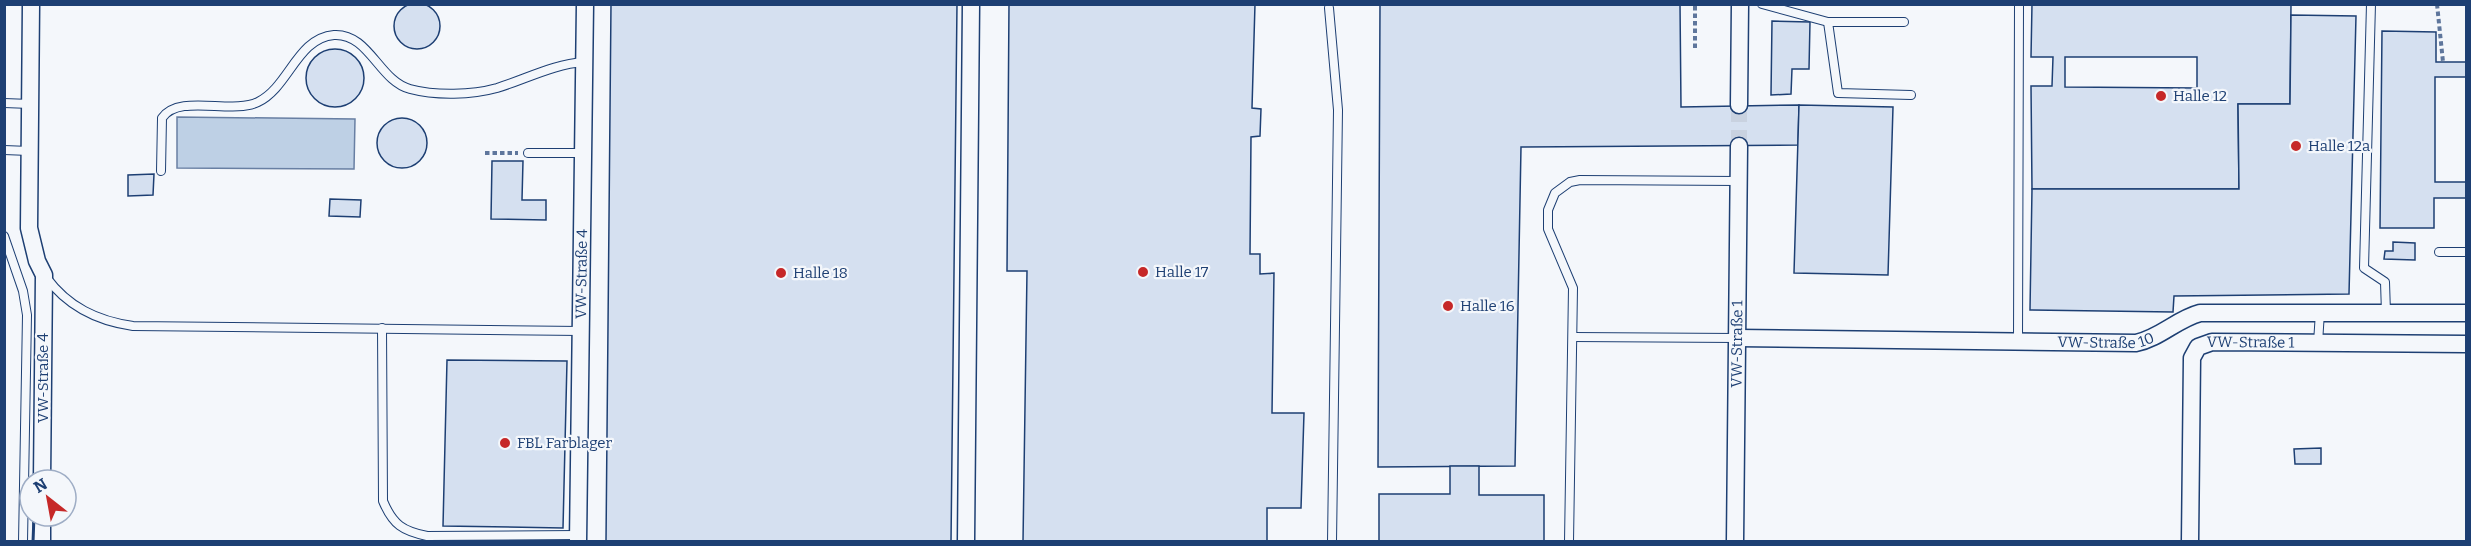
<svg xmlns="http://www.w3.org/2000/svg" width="2471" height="546" viewBox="0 0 2471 546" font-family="Bitter,serif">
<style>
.water{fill:#bed0e5;stroke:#687fa3;stroke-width:1.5}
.building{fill:#d5e0f0;stroke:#1d3f73;stroke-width:1.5;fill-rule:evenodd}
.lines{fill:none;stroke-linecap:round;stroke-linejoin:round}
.street-tunnel{stroke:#c9d2e0;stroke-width:16;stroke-dasharray:16 8;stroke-linecap:butt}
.lane-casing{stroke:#1d3f73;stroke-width:10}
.street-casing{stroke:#1d3f73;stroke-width:19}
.path{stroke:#5e769c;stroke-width:4;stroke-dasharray:4.5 3;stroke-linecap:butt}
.lane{stroke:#f4f7fb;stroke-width:8}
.street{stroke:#f4f7fb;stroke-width:16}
.wall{stroke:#1d3f73;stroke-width:3}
.poi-dot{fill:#c62828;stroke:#f4f7fb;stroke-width:2}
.labels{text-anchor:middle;stroke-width:4.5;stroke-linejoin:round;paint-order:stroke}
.poi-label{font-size:15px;fill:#1d3f73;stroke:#f4f7fb;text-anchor:start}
.street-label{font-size:15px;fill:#1d3f73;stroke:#f4f7fb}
</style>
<rect width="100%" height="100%" fill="#f4f7fb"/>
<path class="water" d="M177,117L355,119L354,169L177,168Z"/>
<g class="building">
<circle cx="417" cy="26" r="23"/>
<path d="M611,4H957L951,542H606Z"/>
<path d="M1009,4H1255L1252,108L1261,109L1260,136L1251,137L1250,254H1260V274L1274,273L1272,413H1304L1301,508H1267V542H1023L1027,271H1007Z"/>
<path d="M1380,4H1680L1681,107L1799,105L1798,145L1521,147L1515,466L1378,467Z"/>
<path d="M2032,4H2291L2290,104H2238L2239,189H2032L2031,86H2052L2053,57H2031ZM2065,57H2197V88L2065,87Z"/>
<path d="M2291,15L2356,16L2349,294L2174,296L2173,312L2030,310L2032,189H2239L2238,104H2290Z"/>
<path d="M1772,21L1810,22L1809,69H1792L1791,94L1771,95Z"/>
<path d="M2382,31L2436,32V62H2466V77H2435V182H2466V198H2434V228H2380Z"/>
<circle cx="335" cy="78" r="29"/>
<path d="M1799,105L1893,107L1888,275L1794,273Z"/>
<circle cx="402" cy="143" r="25"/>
<path d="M492,161H523L522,200H546V220L491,219Z"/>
<path d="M154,174L153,195L128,196V175Z"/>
<path d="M330,199L361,200L360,217L329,216Z"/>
<path d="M2393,242L2415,243V260L2384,259L2385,251H2393Z"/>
<path d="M447,360L567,361L563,528L443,526Z"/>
<path d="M2321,448V464H2295L2294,449Z"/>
<path d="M1450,466H1479V495H1544V542H1379V494H1450Z"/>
</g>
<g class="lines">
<path class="street-tunnel" d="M1739,146V105"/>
<g class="lane-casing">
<g id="lane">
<path d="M1762,4L1828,22H1904"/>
<path d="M2371,4L2364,268L2385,282L2386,313"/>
<path d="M1329,8L1338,110L1332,542"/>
<path d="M1828,22L1838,93L1911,95"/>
<path d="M4,103L30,104"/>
<path d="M4,150L29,151"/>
<path d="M528,153H583"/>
<path d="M161,171L162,118C179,93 232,115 258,102C289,87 297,38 334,35C369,33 379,81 410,89C436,96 472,95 497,88C526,79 554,64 584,62"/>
<path d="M4,236L23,291L27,315L23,542"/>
<path d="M2439,252H2466"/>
<path d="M46,277C68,307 97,321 133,326L581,331"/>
<path d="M382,328L383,501C393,525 403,531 427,536L578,535"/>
<path d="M1573,337L1737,338"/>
<path d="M2018,342L2019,4"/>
<path d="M2318,343L2320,312"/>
<path d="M1569,542L1573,288L1548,229V210L1555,193L1570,182L1580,180L1738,181"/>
</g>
</g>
<g class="street-casing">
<g id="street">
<path d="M31,4L29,228L37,261L44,275L42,480"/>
<path d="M1739,105L1740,4"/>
<path id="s1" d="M1737,338L2136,343C2160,338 2177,319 2200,313H2466"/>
<path d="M42,542V516"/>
<path id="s2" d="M578,542L585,4"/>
<path d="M966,542L971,4"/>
<path id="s3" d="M1735,542L1739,146"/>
<path id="s4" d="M2190,542L2192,358L2198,347L2212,342L2466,344"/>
</g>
</g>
<g class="path">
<path d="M2437,4L2443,62"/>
<path d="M1695,48V4"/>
<path d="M485,153H518"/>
</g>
<use href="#lane" class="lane"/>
<use href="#street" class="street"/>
<path class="wall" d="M33,542L34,516"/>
</g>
<g class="poi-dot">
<circle cx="2161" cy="96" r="6"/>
<circle cx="2296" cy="146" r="6"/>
<circle cx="1143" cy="272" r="6"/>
<circle cx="781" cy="273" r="6"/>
<circle cx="1448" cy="306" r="6"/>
<circle cx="505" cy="443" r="6"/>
</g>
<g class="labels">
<g class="poi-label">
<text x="2173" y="101">Halle 12</text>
<text x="2308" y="151">Halle 12a</text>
<text x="1155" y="277">Halle 17</text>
<text x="793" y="278">Halle 18</text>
<text x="1460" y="311">Halle 16</text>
<text x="517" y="448">FBL Farblager</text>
</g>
<g class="street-label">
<text dy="5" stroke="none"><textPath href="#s2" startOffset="268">VW-Straße 4</textPath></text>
<text dy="5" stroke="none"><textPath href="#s1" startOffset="369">VW-Straße 10</textPath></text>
<text dy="5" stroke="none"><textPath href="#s3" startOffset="198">VW-Straße 1</textPath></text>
<text dy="5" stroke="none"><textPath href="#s4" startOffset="250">VW-Straße 1</textPath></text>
<text transform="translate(43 378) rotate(-90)" y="5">VW-Straße 4</text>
</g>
</g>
<rect width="2471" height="546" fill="none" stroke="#1d3f73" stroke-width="12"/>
<g transform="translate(48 498) rotate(329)"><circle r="28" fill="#f4f7fb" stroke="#9eadc5" stroke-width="1.5"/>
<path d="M0-4.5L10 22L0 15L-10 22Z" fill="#c62828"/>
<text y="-9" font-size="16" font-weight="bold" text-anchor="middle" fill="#1d3f73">N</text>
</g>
</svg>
